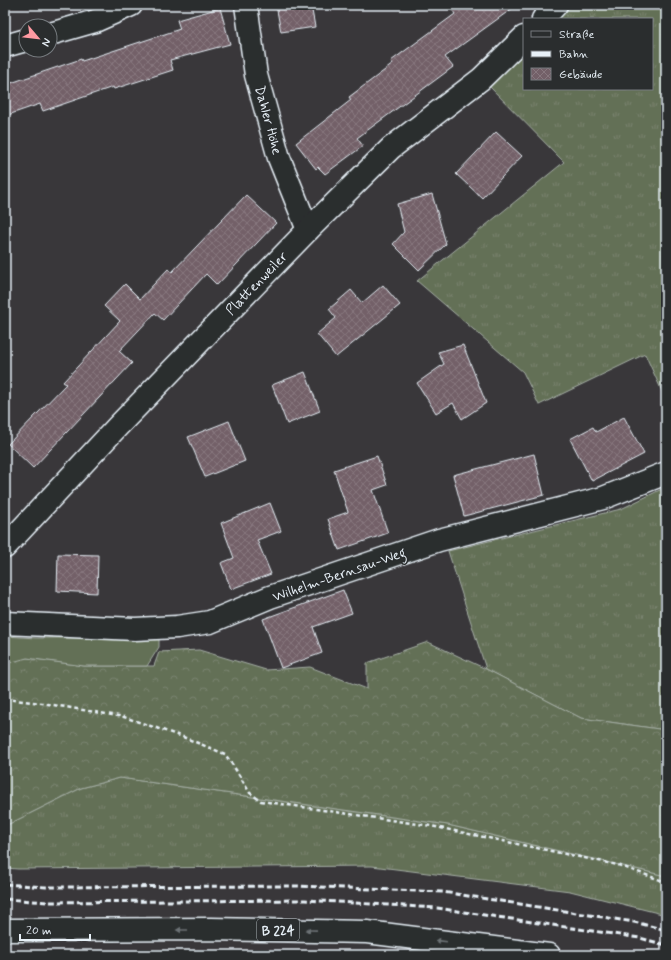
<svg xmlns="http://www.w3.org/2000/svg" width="671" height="960" viewBox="0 0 671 960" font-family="Mynerve,sans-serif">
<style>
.grass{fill:url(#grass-tufts);stroke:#a6b0a7}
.forest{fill:url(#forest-crowns);stroke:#a6b0a7}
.garden{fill:#646f56;stroke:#a6b0a7}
.building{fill:url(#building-cross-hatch);stroke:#e8f1f8}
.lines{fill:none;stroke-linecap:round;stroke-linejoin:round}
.minor-casing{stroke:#e8f1f8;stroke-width:25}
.primary-casing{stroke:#e8f1f8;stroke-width:25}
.path{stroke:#e8f1f8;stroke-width:2.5;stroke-dasharray:4 3;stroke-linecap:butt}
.minor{stroke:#2a2d2e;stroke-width:22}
.primary{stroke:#2a2d2e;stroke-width:22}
.rail{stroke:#e8f1f8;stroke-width:3;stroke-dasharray:6 3;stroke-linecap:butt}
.oneway{fill:#6c7275}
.labels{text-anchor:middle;stroke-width:3;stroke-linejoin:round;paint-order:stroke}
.shield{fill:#2a2d2e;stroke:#afb6bb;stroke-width:1}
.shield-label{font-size:13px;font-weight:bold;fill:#e8f1f8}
.street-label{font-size:14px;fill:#e8f1f8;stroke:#2a2d2e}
</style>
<defs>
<pattern id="grass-tufts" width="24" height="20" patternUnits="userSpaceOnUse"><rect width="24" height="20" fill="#646f56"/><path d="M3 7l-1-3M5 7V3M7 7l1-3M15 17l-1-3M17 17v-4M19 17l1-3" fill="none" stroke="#7a846f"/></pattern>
<pattern id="forest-crowns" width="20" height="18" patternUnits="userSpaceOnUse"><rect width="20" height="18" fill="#646f56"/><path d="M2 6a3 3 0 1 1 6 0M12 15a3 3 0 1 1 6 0" fill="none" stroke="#7a846f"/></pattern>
<pattern id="building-cross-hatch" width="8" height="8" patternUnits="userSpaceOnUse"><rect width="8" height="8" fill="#736068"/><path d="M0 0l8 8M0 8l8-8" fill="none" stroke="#87777e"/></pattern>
</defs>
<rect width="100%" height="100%" fill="#39373a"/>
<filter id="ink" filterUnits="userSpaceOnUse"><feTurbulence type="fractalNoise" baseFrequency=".025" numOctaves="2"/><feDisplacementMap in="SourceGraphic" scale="8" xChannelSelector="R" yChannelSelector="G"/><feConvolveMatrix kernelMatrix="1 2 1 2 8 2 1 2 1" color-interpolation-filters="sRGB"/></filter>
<g filter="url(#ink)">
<g class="grass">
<path d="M572,5H666V400L645,354L539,405L523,372L417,281L564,162L487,84L524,50V89H652V19H557Z"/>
<path d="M666,487V730L581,718L486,669L448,551L621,509Z"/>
<path d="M120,778L448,825L666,876V915L570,891L372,866L18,869L5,868V826L81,788Z"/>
</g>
<path class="forest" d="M428,642L486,669L581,718L666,730V876L448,825L120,778L81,788L5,826V661L27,658L84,666H154L159,652L199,650L266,670L310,667L367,689V663Z"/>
<path class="garden" d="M5,636L36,638L159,637V647L147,666H84L27,658L5,664Z"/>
<g class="building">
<path d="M276,5H311L315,27L281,32Z"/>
<path d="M449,5H517L445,57L453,67L357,138L363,146L325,174L318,167L316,169L296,143L351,100L349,97L393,64L391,61L455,14Z"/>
<path d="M220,8L230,44L170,60L173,70L114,89L113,87L43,111L40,104L5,116V85L81,59L82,61L180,29L177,20Z"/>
<path d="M496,132L522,156L482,198L456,174Z"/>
<path d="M432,194L446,244L419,270L393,244L404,232L397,204Z"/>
<path d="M246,195L276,223L217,285L206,274L163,320L155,313L119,351L132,363L33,468L8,444L66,384L63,382L120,321L104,306L125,284L140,299L168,269L172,272Z"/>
<path d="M383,285L400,305L336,357L317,334L336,318L329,309L351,290L362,303Z"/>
<path d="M463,345L486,403L462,419L453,403L436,413L417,383L444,364L438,352Z"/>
<path d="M305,372L320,411L287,424L272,385Z"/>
<path d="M624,417L644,454L592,481L570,439L593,427L596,432Z"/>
<path d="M229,421L245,461L205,477L188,437Z"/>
<path d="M534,454L544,495L464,516L453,475Z"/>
<path d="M377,456L387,485L373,490L388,533L339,550L328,519L348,512L334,470Z"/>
<path d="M270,503L281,531L257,540L271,574L231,589L221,563L234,558L221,523Z"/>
<path d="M58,554L98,555L97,593L57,591Z"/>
<path d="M343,590L352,613L313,627L322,653L281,668L263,619Z"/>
</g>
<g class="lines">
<g class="minor-casing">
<g id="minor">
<path d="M246,5L256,75L279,158L308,230"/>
<path d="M543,19L556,5"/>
<path d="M50,34L95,21L131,5"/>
<path d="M5,46L26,40"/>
<path d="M5,547L118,426L308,230L391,148L481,79L524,37"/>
<path d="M5,623L135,629L177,627L210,622L270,597L439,540L603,498L666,473"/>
</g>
</g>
<g class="primary-casing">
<path id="primary" d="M5,930L211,929L367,932L549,955"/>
</g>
<path class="path" d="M5,699L42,703L124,717L183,737L225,754L234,767L250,793L261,801L431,826L618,865L666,882"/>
<use href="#minor" class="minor"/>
<use href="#primary" class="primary"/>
<g class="rail">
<path d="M5,884L46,887L297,886L443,892L634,922L666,930"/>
<path d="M5,899L48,902L305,900L437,908L640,938L666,945"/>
</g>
</g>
<defs><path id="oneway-solid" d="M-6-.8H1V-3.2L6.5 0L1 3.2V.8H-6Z"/></defs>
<g class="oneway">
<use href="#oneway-solid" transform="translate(182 930) rotate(180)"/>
<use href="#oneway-solid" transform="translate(311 930) rotate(-179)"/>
<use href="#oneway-solid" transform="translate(441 941) rotate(-173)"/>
</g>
</g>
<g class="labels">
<rect class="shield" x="257" y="919" width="42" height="22" rx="3"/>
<g class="shield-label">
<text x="278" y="935">B 224</text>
</g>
<g class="street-label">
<text transform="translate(269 120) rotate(75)" y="5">Dahler Höhe</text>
<text transform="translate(256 283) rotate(-46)" y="5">Plattenweiler</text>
<text transform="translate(339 574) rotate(-19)" y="5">Wilhelm-Bernsau-Weg</text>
</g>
</g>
<rect width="671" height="960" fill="none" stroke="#2a2d2e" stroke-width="20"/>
<rect x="10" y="10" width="651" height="940" fill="none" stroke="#e8f1f8" stroke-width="1.5" filter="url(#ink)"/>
<rect x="523" y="18" width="130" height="72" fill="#2a2d2e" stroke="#767b7f"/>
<rect x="531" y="31" width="20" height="6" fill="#2a2d2e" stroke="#767b7f"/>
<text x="559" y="38" font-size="12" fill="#e8f1f8">Straße</text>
<rect x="531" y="51" width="20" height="6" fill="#e8f1f8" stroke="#767b7f"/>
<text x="559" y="58" font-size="12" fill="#e8f1f8">Bahn</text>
<rect x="531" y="68" width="20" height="12" fill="url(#building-cross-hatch)" stroke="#767b7f"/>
<text x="559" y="78" font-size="12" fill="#e8f1f8">Gebäude</text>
<g transform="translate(38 38) rotate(118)"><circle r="19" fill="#2a2d2e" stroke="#767b7f"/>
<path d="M0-3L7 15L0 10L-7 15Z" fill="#ff9aa2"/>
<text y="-6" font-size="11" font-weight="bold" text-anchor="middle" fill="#e8f1f8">N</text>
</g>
<path d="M20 934v6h70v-6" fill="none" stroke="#e8f1f8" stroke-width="2"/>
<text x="26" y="934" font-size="12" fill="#e8f1f8" stroke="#2a2d2e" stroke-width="3" paint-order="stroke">20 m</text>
</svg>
